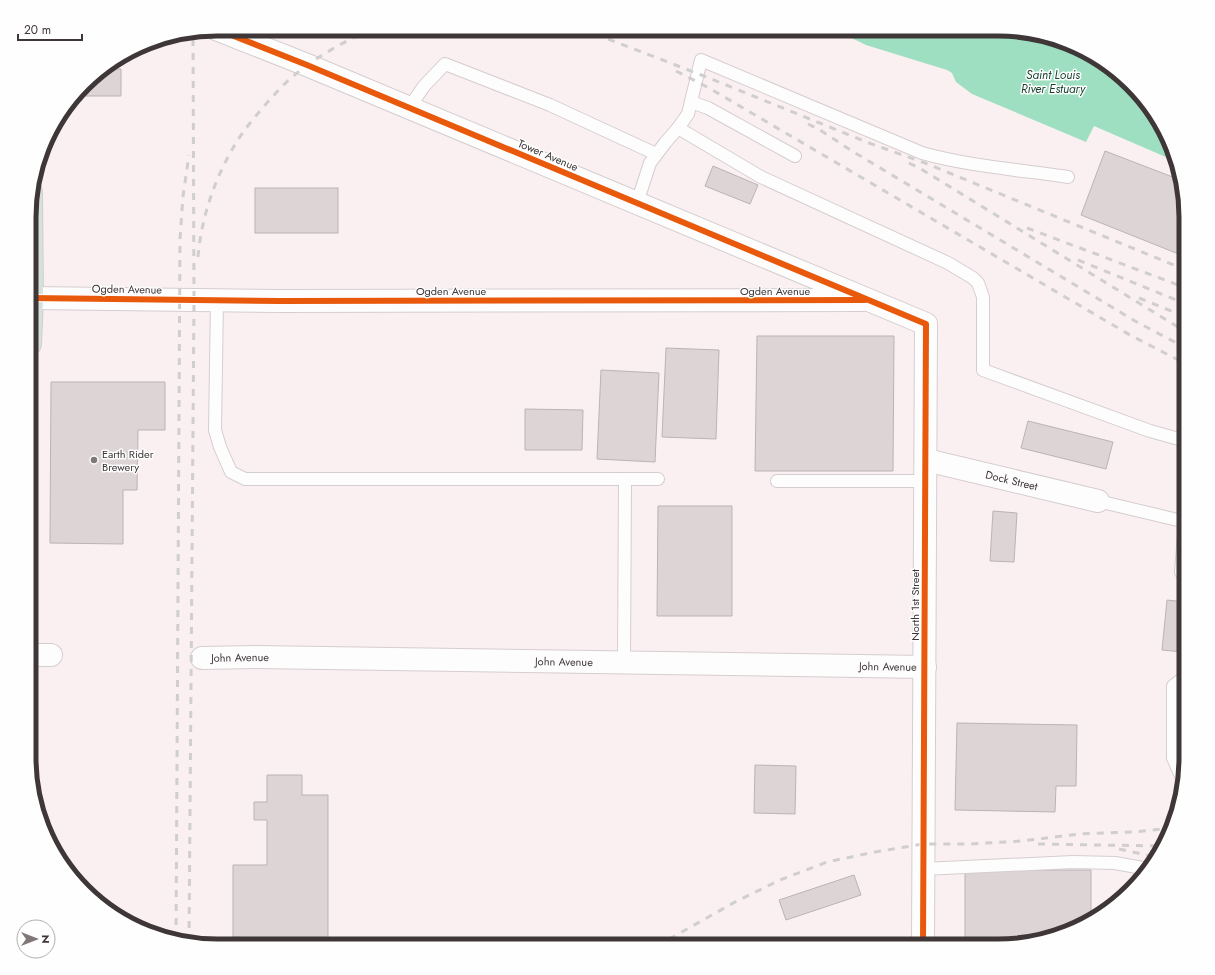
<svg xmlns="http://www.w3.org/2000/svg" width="1215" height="975" viewBox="0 0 1215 975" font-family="Jost,sans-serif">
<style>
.water{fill:#9ddfc0}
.building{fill:#dcd4d5;stroke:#bbb3b4}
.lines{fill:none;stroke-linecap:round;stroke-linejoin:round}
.service-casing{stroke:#d6cdcf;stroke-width:14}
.minor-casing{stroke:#d6cdcf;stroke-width:24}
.primary-casing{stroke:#d3cdce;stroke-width:24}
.service{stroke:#fefdfd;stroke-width:12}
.minor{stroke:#fefdfd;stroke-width:22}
.primary{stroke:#d5e1dd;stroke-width:22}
.rail{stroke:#d0cece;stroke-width:3;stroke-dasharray:7 7;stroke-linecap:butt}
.cycleway-casing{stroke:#fefefe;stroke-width:8}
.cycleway{stroke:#e8590c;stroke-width:6}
.poi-dot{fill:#807778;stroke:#fefefe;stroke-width:1.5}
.labels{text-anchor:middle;stroke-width:3;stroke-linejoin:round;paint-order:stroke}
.street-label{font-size:11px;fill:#3e3637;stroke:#fefefe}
.poi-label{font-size:11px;fill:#3e3637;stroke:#fefefe;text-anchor:start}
.water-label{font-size:12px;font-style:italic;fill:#133f2c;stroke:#fefefe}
.rim{fill:none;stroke:#3e3637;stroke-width:5}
</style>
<rect width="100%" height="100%" fill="#faf0f2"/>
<path class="water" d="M833,29H1010L1070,43L1122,76L1172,145L1175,161L1094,126L1086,142L972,94L956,82L952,73L947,70L866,45Z"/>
<g class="building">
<path d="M104,69H121V96H76L93,75Z"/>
<path d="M1105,151L1178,179L1186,216V257L1081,215Z"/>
<path d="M713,166L758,185L750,204L705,186Z"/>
<rect x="255" y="188" width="83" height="45"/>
<path d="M757,336H894L893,471H755Z"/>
<path d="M666,348L719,350L716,439L662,437Z"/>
<path d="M601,370L659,373L655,462L597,459Z"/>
<path d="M51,382H165V430H138L137,490H123V544L50,543Z"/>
<path d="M525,409L583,410L582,450H525Z"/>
<path d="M1028,421L1113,442L1106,469L1021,448Z"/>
<path d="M658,506H732V616H657Z"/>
<path d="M993,511L1017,513L1014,562L990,561Z"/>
<path d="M1167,600L1186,602V616L1182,652L1162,650Z"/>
<path d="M1186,715V746L1183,731Z"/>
<path d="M957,723L1077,725L1076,786H1056L1055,812L955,810Z"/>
<path d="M755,765L796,766L795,814L754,813Z"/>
<path d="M267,775H302V795H328V946H240V937H233V865H267V820H254V802H267Z"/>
<path d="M965,870H1091V917L1070,932L998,946H965Z"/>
<path d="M854,875L861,895L786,920L779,900Z"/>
</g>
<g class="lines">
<g class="service-casing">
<g id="service">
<path d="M691,102L708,108L795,156"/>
<path d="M409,108L424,86L445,64L550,105L656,154"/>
<path d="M678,128L761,177L948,263L973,278L978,283L983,297V370L1150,431L1186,441"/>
<path d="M637,203L650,163L665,143L678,128L688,114L701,60L922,153C968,166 1021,170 1068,177"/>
<path d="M217,300L215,430L220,447L231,472L245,479H658"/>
<path d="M777,481H926"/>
<path d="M1098,501L1186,522"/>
<path d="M1186,574L1181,572L1186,509"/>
<path d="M624,662L625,479"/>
<path d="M1184,778L1181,776L1173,758V686L1186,676"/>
<path d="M923,869L1073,862L1115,863L1148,869"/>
</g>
</g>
<g class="minor-casing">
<g id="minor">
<path d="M216,29L307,65L926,324L923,946"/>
<path d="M30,298L280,301L862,300"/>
<path id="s1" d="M926,460L1098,501"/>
<path d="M30,655H51"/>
<path id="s2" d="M202,658L256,657L925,667"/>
</g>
</g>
<g class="primary-casing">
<path id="primary" d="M30,344L32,298L31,192"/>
</g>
<use href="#service" class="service"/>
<use href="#minor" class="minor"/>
<use href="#primary" class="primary"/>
<g class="rail">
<path d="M582,29L704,76L869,143L925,163L1186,270"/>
<path d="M676,71L709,88L1130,335L1186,364"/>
<path d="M808,124L820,130L852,151L1135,321L1186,348"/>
<path d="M909,163L921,169L1186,332"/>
<path d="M1027,228L1186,288"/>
<path d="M198,257C201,220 214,180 233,148C242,132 254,118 266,104C274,95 282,86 291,78C308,63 328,51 347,41C355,37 363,32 372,29"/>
<path d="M1078,260L1186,304"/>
<path d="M1139,298L1186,317"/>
<path d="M1038,844L1162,846"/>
<path d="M1119,849L1155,857"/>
<path d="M176,939L180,239L183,196L189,155"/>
<path d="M189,942L194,300L193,33"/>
<path d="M657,946L735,902L780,880L827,862L875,852L923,844H970L1022,841L1079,834L1133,832L1172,828"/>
</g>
<g class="cycleway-casing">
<g id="cycleway">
<path d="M216,29L307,65L926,324L923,946"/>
<path d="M30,298L280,301L865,300"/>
</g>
</g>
<use href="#cycleway" class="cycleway"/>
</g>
<circle class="poi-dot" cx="94" cy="460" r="4"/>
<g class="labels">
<g class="street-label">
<text transform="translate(548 155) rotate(23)" y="4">Tower Avenue</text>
<text transform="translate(127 289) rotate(1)" y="4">Ogden Avenue</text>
<text x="451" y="295">Ogden Avenue</text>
<text x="775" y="295">Ogden Avenue</text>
<text dy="4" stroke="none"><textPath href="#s1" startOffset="88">Dock Street</textPath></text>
<text transform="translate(915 605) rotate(-90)" y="4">North 1st Street</text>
<text dy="4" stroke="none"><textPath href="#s2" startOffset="38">John Avenue</textPath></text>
<text dy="4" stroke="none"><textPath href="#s2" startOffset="362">John Avenue</textPath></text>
<text dy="4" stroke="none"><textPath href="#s2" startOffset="686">John Avenue</textPath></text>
</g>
<g class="poi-label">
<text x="102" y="458">Earth Rider<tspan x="102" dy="13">Brewery</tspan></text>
</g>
<g class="water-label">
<text x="1053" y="79">Saint Louis<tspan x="1053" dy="14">River Estuary</tspan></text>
</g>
</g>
<path d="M0 0H1215V975H0ZM217 36H998A181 181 0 0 1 1179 217V758A181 181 0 0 1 998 939H217A181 181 0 0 1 36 758V217A181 181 0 0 1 217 36Z" fill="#fefefe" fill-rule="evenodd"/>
<path class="rim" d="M217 36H998A181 181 0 0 1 1179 217V758A181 181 0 0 1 998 939H217A181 181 0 0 1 36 758V217A181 181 0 0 1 217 36Z"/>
<g transform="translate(36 939) rotate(90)"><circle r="19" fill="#fefefe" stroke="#b1aeae"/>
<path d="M0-3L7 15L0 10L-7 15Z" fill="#807778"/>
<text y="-6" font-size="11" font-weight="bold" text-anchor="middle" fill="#3e3637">N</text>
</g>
<path d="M18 34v6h64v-6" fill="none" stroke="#3e3637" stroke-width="2"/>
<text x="24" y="34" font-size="12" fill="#3e3637" stroke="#fefefe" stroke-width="3" paint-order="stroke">20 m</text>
</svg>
